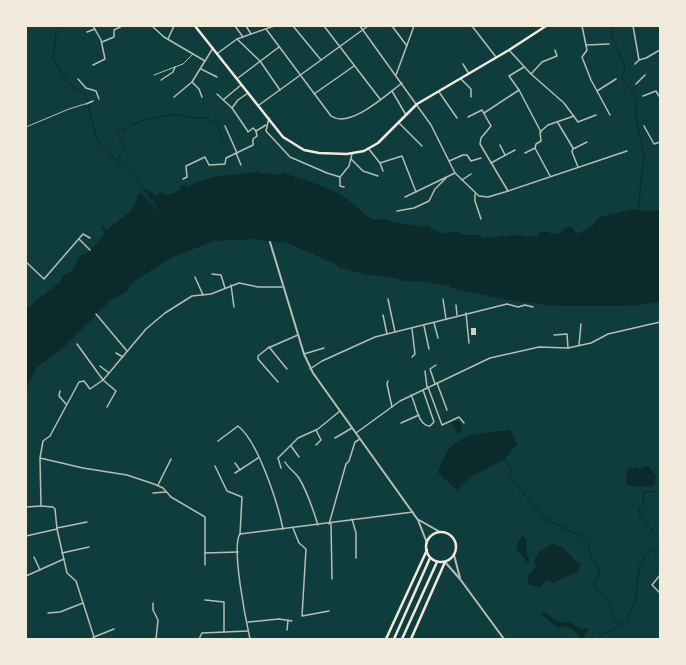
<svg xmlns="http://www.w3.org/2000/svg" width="686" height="665" viewBox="0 0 686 665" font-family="'Noto Sans',sans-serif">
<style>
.water{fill:#0a2a2b}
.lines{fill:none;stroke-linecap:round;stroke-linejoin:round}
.stream{stroke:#0a2a2b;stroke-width:1}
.building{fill:#cfcfc3}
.service{stroke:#b8beb3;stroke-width:1}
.minor{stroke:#b8beb3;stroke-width:1.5}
.tertiary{stroke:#b8beb3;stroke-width:2}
.secondary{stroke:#f1e9da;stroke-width:2.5}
.primary{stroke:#f1e9da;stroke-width:2.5}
</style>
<rect width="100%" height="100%" fill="#0f3d3e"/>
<g class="water">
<path d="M258,172L263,174L271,172L275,175L284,173C301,179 319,184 336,192C350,199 360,212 373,220L386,219L394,222L424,227L427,225L432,229L442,233L459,232L465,235H478L484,238L514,235L532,237L540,234L539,232H550V234L562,233L561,230L569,227L573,228L576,233H579L593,225L599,217L633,209L643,211L660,210V302L629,306H557L519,302L455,289L448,286L428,282L406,281L384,276L368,275L338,267L337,265L285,242H270L256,239L214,241L173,257L134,281L129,285V290L110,301L61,350L37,367L26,389V309L59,283L64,275L72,271L78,258L90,250L105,234L100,224L107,230L133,209L138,195L141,193L166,220L144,188L157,196L159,195V192L167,195L179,191L181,185L188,187L196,182L218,176Z"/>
<path d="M459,420L462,429L458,434L452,423Z"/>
<path d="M510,430L514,436L517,444L505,459L471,477L457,490L438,473C450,432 473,434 510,430Z"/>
<path d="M648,465L656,476L654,486H627L626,481L627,469L637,467L640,469Z"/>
<path d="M523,535L527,540L526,549L529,562L528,563L516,549L517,544Z"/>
<path d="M552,544C567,545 571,560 581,564C578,575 572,574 563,578C559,579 557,582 553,583L546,580L540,589L539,587L529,585L528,576L536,566C530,556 544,548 552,544Z"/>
<path d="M545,612L556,621L571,623L581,629L587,628L589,630L585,633V637L578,639L580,636L567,626L558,628L540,614Z"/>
</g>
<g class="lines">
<g class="stream">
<path d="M61,26L56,34L53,58L68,83L86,95L96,137L100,144L137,180L168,224"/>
<path d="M612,26V36L625,67L622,78L623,81L634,94L637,101L635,114L644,156L638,210"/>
<path d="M117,161C123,144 129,152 118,135L119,131L143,120L176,114L192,118H208L216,124L224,141"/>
<path d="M504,460L511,468L510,478L546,519L582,537L587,542L592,559L598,566L600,575C587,588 601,591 608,601C613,609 612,617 619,624"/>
<path d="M656,483L660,485"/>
<path d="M660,491L644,492L643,505L639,509L640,516L660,540"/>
<path d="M596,639C605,633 620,627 627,618C646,593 626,558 660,547"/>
</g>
</g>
<rect class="building" x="471" y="328" width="5" height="7"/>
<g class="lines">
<g class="service">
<path d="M154,75L183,64L193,54"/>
<path d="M26,127L69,109L85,104"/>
</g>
<g class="minor">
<path d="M152,26L164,37L205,61"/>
<path d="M235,26L243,37"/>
<path d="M246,26L251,34"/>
<path d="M293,26L321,60"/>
<path d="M324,26L380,99"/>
<path d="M360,26L431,125L455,173L479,196L488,197L505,192L627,151"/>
<path d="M392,26L407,46"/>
<path d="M472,26L496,57"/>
<path d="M582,26L587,50L582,57L591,80L610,115"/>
<path d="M633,26L639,60L635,64"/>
<path d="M266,29L331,116C350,129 386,95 402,83"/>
<path d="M87,32L95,29"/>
<path d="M168,39L174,26"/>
<path d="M237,39L260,61L280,90"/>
<path d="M102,42L114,37V30L122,26"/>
<path d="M586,45L609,44"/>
<path d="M509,50L531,74L564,103L578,122L596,115"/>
<path d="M218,53L237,39L274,26"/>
<path d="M639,60L646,58L660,50"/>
<path d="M463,64L469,74"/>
<path d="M93,65L105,59L101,40L93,26"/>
<path d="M524,67L509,76L519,90L541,132"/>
<path d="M201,69L217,77"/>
<path d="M531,74L542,62L557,56L555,50"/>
<path d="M396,75L414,26"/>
<path d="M238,78L279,47"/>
<path d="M78,79L86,88L96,91L99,99"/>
<path d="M461,79L471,89V97"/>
<path d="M161,80L173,72L175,67"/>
<path d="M192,82L199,89L202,97"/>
<path d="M636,84L645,75"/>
<path d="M392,91L406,115"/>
<path d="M597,91L616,79"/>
<path d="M439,92L457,118"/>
<path d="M248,93L238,100L232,108L247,130L248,132L253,128L256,131"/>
<path d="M217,94L232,108"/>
<path d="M314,94L354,66"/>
<path d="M643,96L656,91L659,96"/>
<path d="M174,97L192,82L213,48"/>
<path d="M223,100L241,85"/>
<path d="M86,104L93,101"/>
<path d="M259,105L368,26"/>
<path d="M484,113L519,90"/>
<path d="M468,117L482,110L491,126L481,138L480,144L508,191"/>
<path d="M269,118L266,131L290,157L327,173L340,177"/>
<path d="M399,123L422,146"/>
<path d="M558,123L573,148L572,152L578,167"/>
<path d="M225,126L237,153"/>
<path d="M644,126L654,144L660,142"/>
<path d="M256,131L266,125"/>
<path d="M500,145L505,155"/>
<path d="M368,148L380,163L383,171"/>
<path d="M535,148L536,144L541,141L540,132L548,125L574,116"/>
<path d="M573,149L587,142"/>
<path d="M236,153L241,165"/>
<path d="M525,153L535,148L550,176"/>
<path d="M351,159L363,171L378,176"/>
<path d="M449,161L463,155H467L471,161L481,158"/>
<path d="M380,163L402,156L416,192"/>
<path d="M491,163L515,150"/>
<path d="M183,179L187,177L186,166L205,157L209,165L225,164L226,158L253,145V139L257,136L256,131"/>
<path d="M462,180L471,174"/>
<path d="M344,187L340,186V177L349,166L352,154"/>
<path d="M475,194V201L481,219"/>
<path d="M405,197L455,173"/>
<path d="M397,211L414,208L429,201L435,189L446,178"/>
<path d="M79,239L90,250"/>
<path d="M26,262L44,279L83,234L90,238"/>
<path d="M212,274L221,275L225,288"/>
<path d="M195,277L203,295"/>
<path d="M231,285L234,307"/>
<path d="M388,299L395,332"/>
<path d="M443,299L446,319"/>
<path d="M456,305L457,315"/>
<path d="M466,313L469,343"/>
<path d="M96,314L127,351"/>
<path d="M383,315L387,334"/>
<path d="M434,323L438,338"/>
<path d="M424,326L429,349"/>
<path d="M554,335L567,334L568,348"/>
<path d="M77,344L103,380L90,389L84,381L79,382L50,436L43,441L40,458L83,468L127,475L154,484L163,488L171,497L205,517V553L238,552"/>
<path d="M579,345L581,324"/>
<path d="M269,347L287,369"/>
<path d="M116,353L123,357"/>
<path d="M304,354L324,348"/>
<path d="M412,357L415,354L412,329"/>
<path d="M100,366L109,373L146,329L165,313L192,296L211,294L239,283L258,287H282"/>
<path d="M310,369L322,361L375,337L507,304L518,307L525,305L533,307"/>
<path d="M425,371L427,387"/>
<path d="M388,381L387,384L392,407"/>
<path d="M278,382L258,359V356L268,348L298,335"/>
<path d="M437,383L447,410"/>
<path d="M435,384L430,369L436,365"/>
<path d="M428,387L442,425L459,417L464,423"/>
<path d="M60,391L59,396L66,404"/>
<path d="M411,395C416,404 418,426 430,426L434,422L423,390"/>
<path d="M107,407L116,391L103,380L109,373"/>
<path d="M401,423L419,415"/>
<path d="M316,430L321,440L316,445"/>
<path d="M356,433L400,401L490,358L539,347L568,348L591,343L608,334L660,322"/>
<path d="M335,438L352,428"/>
<path d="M218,441L238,426C258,441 278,504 283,529"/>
<path d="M291,446L299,457"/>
<path d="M40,458L41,506L53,507L55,509L57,529L67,573L76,581L94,637L91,639"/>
<path d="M285,462C289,469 295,472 299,478C308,493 313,509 318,525"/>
<path d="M235,463L240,470"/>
<path d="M215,466L227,491L242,497L240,534"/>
<path d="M281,468L278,458L298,438L318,429L340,411"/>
<path d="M235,473L258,458"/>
<path d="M158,485L171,459"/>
<path d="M153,493L166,492"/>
<path d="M26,507L41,506"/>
<path d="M352,519L356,533V558"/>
<path d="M331,523L332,579"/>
<path d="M329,524L346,464L349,461L355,442L360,439"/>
<path d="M57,528L87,522"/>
<path d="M293,528L299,543L306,549L302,616L329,611"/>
<path d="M26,536L57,529"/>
<path d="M62,553L89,547"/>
<path d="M205,553V565"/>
<path d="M34,557L40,570"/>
<path d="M660,575L652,585L660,593"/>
<path d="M26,576L64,559"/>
<path d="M205,600L224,602V632"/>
<path d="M153,603V610L158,620L156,639"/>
<path d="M48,613L60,612L83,603"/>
<path d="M248,622L279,619L292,621"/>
<path d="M287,630L288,620"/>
<path d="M94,637L114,629"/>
<path d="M199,639L202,633L248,631"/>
<path d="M250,639C246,621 231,546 240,534L413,512"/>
</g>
<g class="tertiary">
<path d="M270,242L304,354L313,373L418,520L427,543"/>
<path d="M419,520L440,532"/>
<path d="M454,555L460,578"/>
<path d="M445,562L460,579L504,639"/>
</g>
<g class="secondary">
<path d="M195,26L283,137L304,150L319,153L347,154L364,151L378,143L417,104L509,50L546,26"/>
<path d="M386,639L427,550"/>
<path d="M411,639L445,562"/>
</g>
<g class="primary">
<circle cx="441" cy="547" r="15"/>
<path d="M394,639L430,558"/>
<path d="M402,639L437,562"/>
</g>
</g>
<rect width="686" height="665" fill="none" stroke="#f1e9da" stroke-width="54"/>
</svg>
